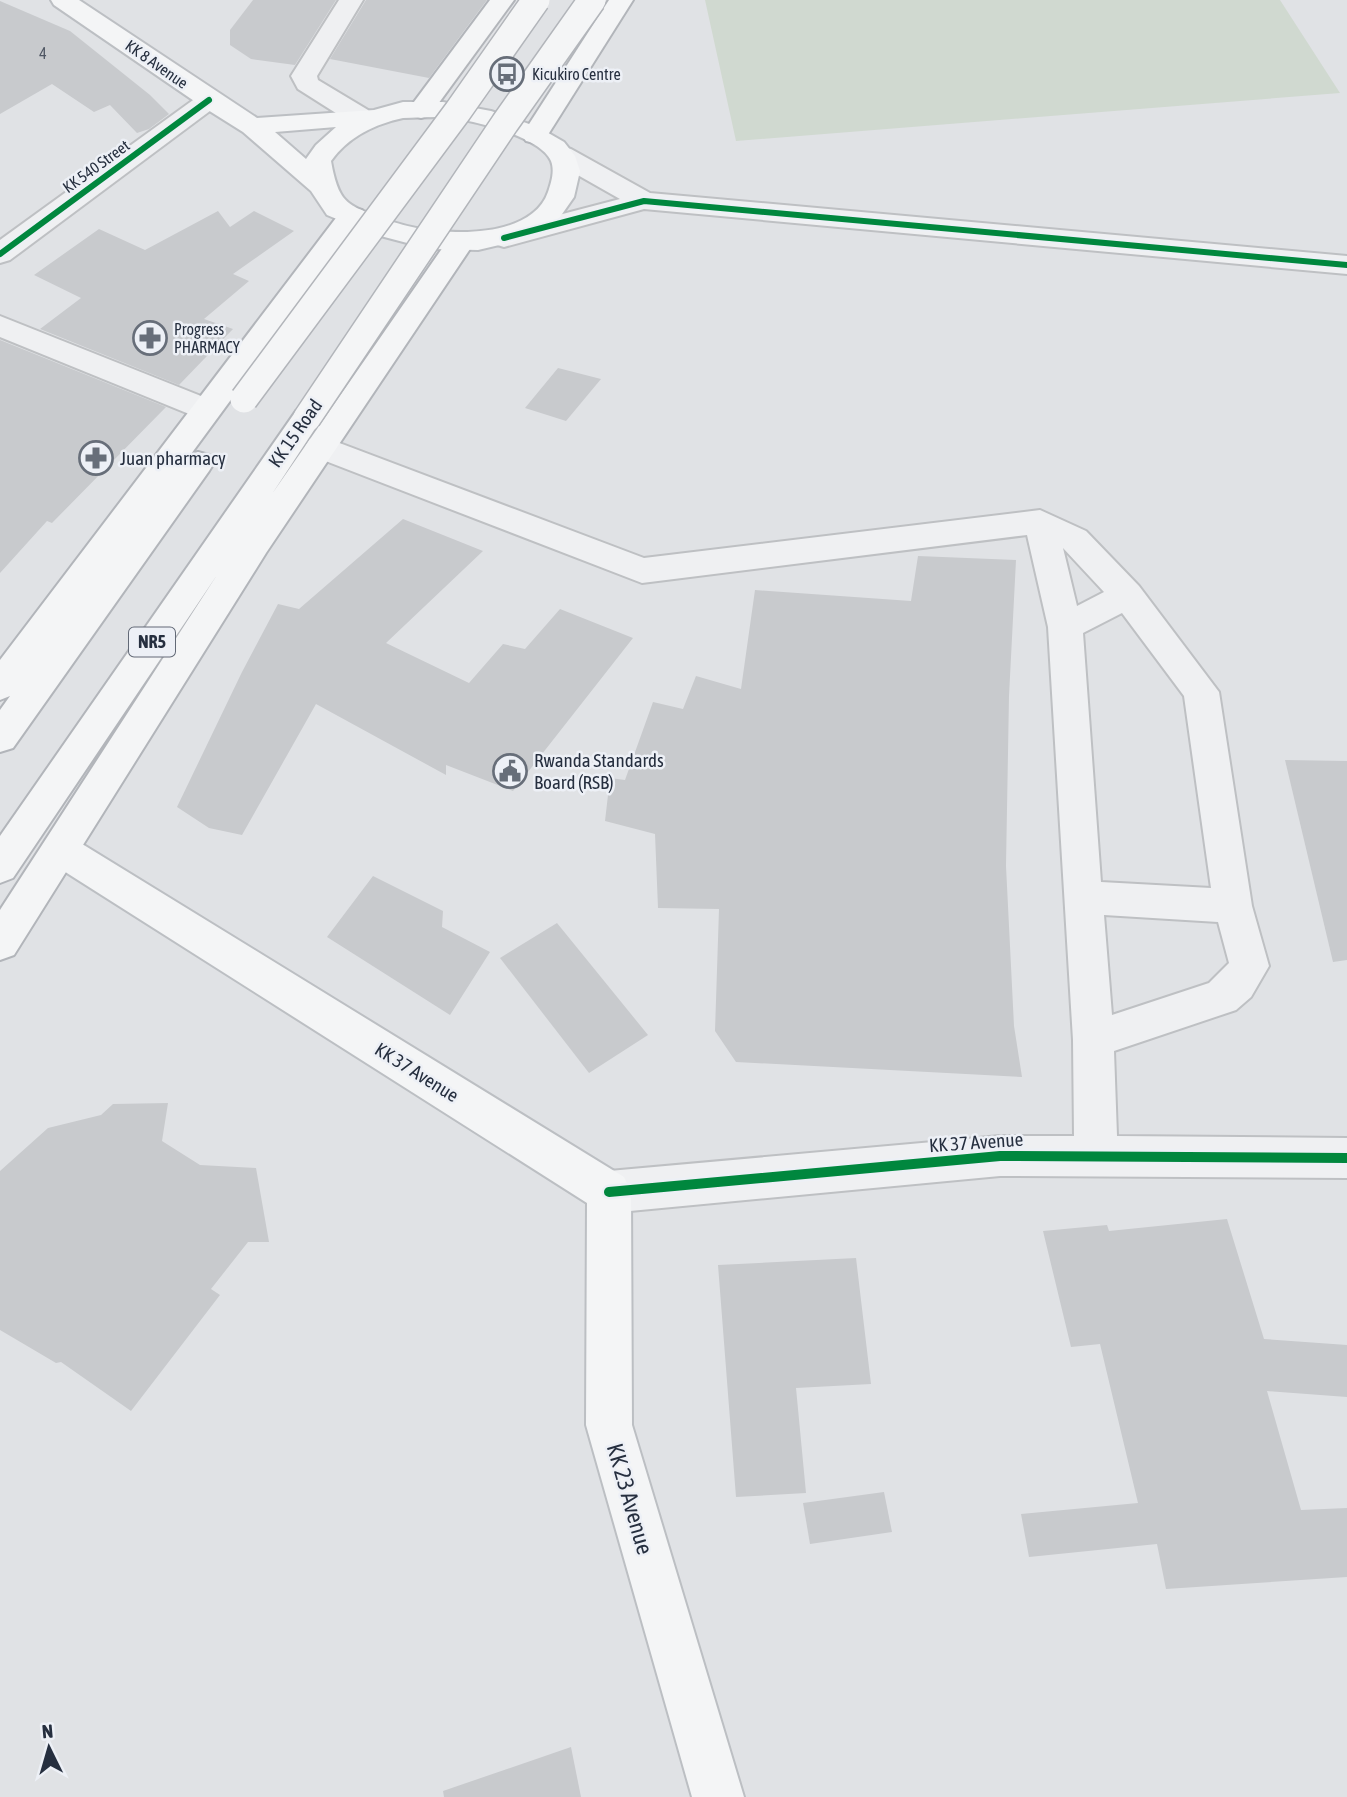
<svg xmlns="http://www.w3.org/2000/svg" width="1347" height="1797" viewBox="0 0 1347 1797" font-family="'Asap Condensed',sans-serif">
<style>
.green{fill:#d0d9d0}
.building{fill:#c8cacd}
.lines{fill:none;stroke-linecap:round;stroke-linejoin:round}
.minor-casing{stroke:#bec0c3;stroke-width:4}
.major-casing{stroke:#bcbfc3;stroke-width:4}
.highway-casing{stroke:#b2b5ba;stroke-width:4}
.minor{fill:#eff0f2;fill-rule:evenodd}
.major{fill:#f4f5f6;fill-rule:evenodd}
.highway{fill:#f4f5f6;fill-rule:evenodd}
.highway-bridge-casing{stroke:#b2b5ba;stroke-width:30;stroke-linecap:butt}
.highway-bridge{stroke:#f4f5f6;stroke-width:27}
.cycleway-far1-casing{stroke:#edf0f6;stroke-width:10}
.cycleway-casing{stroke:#edf0f6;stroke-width:15}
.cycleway-far1{stroke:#00873e;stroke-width:6}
.cycleway{stroke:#00873e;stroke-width:10}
.labels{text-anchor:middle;stroke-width:5;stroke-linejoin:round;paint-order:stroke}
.number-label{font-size:16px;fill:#4f5663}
.far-street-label{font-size:16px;fill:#262f3f;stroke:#edf0f6}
.far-poi-label{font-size:16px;fill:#262f3f;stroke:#edf0f6;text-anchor:start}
.shield{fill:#edf0f6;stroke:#626976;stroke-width:2}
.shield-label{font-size:18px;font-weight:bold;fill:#262f3f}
.street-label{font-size:19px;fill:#262f3f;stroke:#edf0f6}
.poi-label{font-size:19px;fill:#262f3f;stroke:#edf0f6;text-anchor:start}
.near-street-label{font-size:23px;fill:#262f3f;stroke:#edf0f6}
</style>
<rect width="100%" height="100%" fill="#e0e2e5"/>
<path class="green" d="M705,0H1280L1340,93L736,141Z"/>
<g class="building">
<path d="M253,0H336L295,65L251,59L230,45V30Z"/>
<path d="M366,0H487L429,78L330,59Z"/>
<path d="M0,1L70,31L150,95L169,114L149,129L137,133L110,105L94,112L52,84L0,114Z"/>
<path d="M218,211L230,227L254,211L294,231L233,274L249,281L204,319L233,329L179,385L40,329L81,298L34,275L99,229L145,250Z"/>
<path d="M0,340L166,407L52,523L47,521L0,573Z"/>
<path d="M558,368L601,379L566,421L525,408Z"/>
<path d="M403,519L483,551L386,643L469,683L503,644L525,649L560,609L633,638L513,791L446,765V775L316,704L242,835L209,828L177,807L242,672L278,604L299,609Z"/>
<path d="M918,556L1016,560L1009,696L1006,866L1014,1026L1022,1077L736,1062L715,1031L719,909L658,908L655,834L605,821L610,778L625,780L653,702L683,709L696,676L741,689L755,590L911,601Z"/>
<path d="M1285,760L1347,761V960L1333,962Z"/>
<path d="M373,876L443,911L442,927L490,952L450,1015L327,937Z"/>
<path d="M557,923L648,1035L589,1073L500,958Z"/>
<path d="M168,1103L162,1141L200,1165L256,1168L269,1242H248L211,1289L220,1295L131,1411L61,1362L56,1363L0,1330V1171L48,1128L101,1115L113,1104Z"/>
<path d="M1227,1219L1264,1339L1347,1345V1397L1267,1391L1301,1510L1347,1508V1577L1166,1589L1157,1544L1029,1557L1021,1514L1138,1503L1100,1344L1071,1347L1043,1231L1107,1225L1109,1231Z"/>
<path d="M856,1258L871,1384L796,1388L806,1493L736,1497L718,1265Z"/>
<path d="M884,1492L892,1532L810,1544L803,1503Z"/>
<path d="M571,1747L581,1797H444L443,1791Z"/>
</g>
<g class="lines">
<g class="minor-casing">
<g id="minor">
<path d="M339,0H363L317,76L318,80L368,110L372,116L368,122L359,124L350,122L298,89L291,76Z"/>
<path d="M209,92L218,95L222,100L218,105L10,260L0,263V240L200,95Z"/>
<path d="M562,147L571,149L650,193L1347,256V274L644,209L504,247L494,244L490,238L494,232L620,199L553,161L549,155L553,149Z"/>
<path d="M0,316L216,402L220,409L216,416L205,419L194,416L0,337Z"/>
<path d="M321,436L644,558L1040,510L1086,531L1139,586L1219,692L1252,906L1269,966L1251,997L1236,1010L1114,1051L1117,1136L1347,1138V1178L1000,1176L609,1213L594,1207L587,1192L594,1177L609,1171L1000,1136H1074L1073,1040L1048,627L1027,535L642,583L310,455L305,447L310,439ZM1063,548L1104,592L1077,606ZM1122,613L1184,696L1211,888L1101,882L1083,633ZM1104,915L1218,922L1229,963L1209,983L1112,1015Z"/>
</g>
</g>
<g class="major-casing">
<g id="major">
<path d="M51,0H79L257,118L374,110L403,102H443L491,111L538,127L564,142L575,156L580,171L574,197L560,217L546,228L512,242L478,250L430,249L373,234L327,215L311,191L243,132L200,105L54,5ZM403,118C419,118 435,116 451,118C475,121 541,137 551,161C555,171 551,183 548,192C530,244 428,236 388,220C348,205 339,206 331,161C348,137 375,124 403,118ZM336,127L316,145L306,159L275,132Z"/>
<path d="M61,834L74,839L624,1177L631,1192L632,1425L744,1797H692L586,1425L587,1203L48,861L42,850L48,839Z"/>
</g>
</g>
<g class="highway-casing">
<g id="highway">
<path d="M490,0H514L430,115L421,118L412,115L408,110Z"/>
<path d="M609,0H633L544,141L535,143L526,141L522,135Z"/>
<path d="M352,208L362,210L366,216L191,454L198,452L209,455L214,463L209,471L13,748L0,752V710L10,696L0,700V660L342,210Z"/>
<path d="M460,234L470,237L474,243L266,553L14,955L0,960V910L217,575L13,878L0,883V836L296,411L307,407L318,411L322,418L272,494L450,237Z"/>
</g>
</g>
<use href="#minor" class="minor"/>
<use href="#major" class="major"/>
<use href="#highway" class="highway"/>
<g class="highway-bridge-casing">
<g id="highway-bridge">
<path d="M244,399L458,111L536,0"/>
<path d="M307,418L505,123L592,0"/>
</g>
</g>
<use href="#highway-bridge" class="highway-bridge"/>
<g class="cycleway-far1-casing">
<g id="cycleway-far1">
<path d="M504,238L644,201L1347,265"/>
<path d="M0,254L209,100"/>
</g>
</g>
<g class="cycleway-casing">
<path id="cycleway" d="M609,1192L1000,1156L1347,1158"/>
</g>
<use href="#cycleway-far1" class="cycleway-far1"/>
<use href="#cycleway" class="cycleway"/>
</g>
<defs>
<g id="bus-ring" transform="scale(1.75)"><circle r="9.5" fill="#edf0f6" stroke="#676e79" stroke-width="1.5"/><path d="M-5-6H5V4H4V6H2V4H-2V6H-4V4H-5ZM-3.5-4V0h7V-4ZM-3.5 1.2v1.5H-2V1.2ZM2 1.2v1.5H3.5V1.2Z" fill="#676e79"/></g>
<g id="pharmacy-ring" transform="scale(1.75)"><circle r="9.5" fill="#edf0f6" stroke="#676e79" stroke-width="1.5"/><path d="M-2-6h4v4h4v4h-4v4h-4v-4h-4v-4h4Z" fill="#676e79"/></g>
<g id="civic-ring" transform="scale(1.75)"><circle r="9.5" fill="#edf0f6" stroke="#676e79" stroke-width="1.5"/><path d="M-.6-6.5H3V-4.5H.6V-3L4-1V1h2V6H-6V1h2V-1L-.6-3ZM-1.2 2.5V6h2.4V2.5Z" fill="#676e79"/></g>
</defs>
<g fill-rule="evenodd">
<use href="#bus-ring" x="507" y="74"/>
<use href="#pharmacy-ring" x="150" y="338"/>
<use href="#pharmacy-ring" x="96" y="458"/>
<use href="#civic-ring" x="510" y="771"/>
</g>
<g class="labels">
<g class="number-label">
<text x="43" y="59">4</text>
</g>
<g class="far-street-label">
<text transform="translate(157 64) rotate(35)" y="6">KK 8 Avenue</text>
<text transform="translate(96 166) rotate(-36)" y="6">KK 540 Street</text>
</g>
<g class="far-poi-label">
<text x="532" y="80">Kicukiro Centre</text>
<text x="174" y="335">Progress<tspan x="174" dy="18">PHARMACY</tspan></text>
</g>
<rect class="shield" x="129" y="627.5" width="46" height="29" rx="5"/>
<g class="shield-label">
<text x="152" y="648">NR5</text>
</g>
<g class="street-label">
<text transform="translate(295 433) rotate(-55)" y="7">KK 15 Road</text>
<text transform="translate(417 1072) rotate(32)" y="7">KK 37 Avenue</text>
<text transform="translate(976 1142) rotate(-4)" y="7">KK 37 Avenue</text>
</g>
<g class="poi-label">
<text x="120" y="465">Juan pharmacy</text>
<text x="534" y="767">Rwanda Standards<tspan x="534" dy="22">Board (RSB)</tspan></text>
</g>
<g class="near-street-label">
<text transform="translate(630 1499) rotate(74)" y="8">KK 23 Avenue</text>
</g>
</g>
<g transform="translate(49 1748) rotate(355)" stroke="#edf0f6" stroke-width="5" paint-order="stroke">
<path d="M0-5L12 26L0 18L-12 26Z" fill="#262f3f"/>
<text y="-10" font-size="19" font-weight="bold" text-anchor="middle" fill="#262f3f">N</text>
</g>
</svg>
